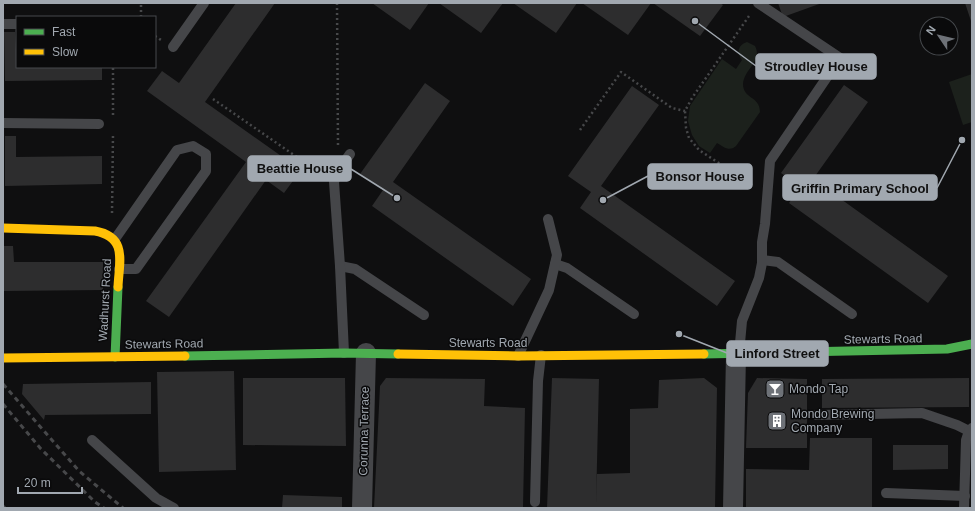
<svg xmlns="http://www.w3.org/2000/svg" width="975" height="511" viewBox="0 0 975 511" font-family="Arial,sans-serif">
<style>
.green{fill:#1c211c}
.building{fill:#2d2d2e}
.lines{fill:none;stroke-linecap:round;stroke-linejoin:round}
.path{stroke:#47484a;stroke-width:2.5;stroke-dasharray:2 3;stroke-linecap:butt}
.lane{stroke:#454649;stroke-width:10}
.street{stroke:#454649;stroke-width:20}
.fast{stroke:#4caf50;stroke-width:9}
.slow{stroke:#ffc107;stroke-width:9}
.rail{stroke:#47484a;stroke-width:3;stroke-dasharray:5 4;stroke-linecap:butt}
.labels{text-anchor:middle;stroke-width:3;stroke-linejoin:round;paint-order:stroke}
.street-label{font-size:12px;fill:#a1a8b0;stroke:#0a0a0b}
.poi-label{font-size:12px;fill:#a1a8b0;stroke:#0a0a0b;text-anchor:start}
.leader{fill:none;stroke:#a1a8b0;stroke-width:1.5}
.callout-dot{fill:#a1a8b0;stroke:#0a0a0b;stroke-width:1.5}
.callout{fill:#a1a8b0;stroke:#a1a8b0;stroke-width:1.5}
.callout-label{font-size:13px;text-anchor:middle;font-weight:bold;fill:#111}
</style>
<rect width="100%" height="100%" fill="#0f0f10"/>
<g class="green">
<path d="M747,42L755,46C763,61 744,69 743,84C743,99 760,96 760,112L736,146C729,152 724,147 717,143L710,153L699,146L692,135L688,121L690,106L722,59L736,69L742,60C736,52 738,45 747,42Z"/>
<path d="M972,74V122L963,125L949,82Z"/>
</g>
<g class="building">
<path d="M236,3H275L205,102L301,170L284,193L266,180L169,317L146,301L246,162L147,91L162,71L179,83Z"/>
<path d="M372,3H429L410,30Z"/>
<path d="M439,3H503L481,33Z"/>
<path d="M513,3H577L556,33Z"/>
<path d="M582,3H651L628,35Z"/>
<path d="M653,3H720L723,5L700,36Z"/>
<path d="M778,3H822L783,17Z"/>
<path d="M965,3H972V24Z"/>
<path d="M4,32H15L17,67H102V80L5,81Z"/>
<path d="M425,83L450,101L393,182L531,279L513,306L372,206L383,190L360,174Z"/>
<path d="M844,85L868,102L813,179L948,276L928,303L789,203L800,187L781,173Z"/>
<path d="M632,86L659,105L601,186L735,281L717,306L580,208L591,192L568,176Z"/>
<path d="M5,136H16V157L102,156V184L5,186Z"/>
<path d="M3,246H13L14,262H103V290L3,291Z"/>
<path d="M234,371L236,470L159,472L157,372Z"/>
<path d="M243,378H345L346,446L243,445Z"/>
<path d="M386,378L485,379L484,406L525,408L523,508H374L380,386Z"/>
<path d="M552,378L599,379L596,504L597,474L630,473V409L658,408L659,380L704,378L717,388L715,508H547Z"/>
<path d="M757,378L807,379V448H746L748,393Z"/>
<path d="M969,378V407L822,408V379Z"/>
<path d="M151,382V414L45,415L44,420L22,394L23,384Z"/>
<path d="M810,438H872V508H746V469L809,470Z"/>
<path d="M893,445H948V469L893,470Z"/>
<path d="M283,495L342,497V508H282Z"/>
</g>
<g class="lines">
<g class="path">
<path d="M337,3L338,145"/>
<path d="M749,16L692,98L685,111L686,128L689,138L699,150L752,185"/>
<path d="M141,17V3"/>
<path d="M155,36L161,40"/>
<path d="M213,99L320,173"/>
<path d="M113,115V67"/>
<path d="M580,130L621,72L672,108L685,111"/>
<path d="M112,213L113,134"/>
</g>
<g class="lane">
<path d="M3,24H17"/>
<path d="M173,47L204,3"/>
<path d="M3,123L99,124"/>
<path d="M115,239L177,150L193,146L206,154V171L136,269H119"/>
<path d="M762,260L778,262L852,314"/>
<path d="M555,264L567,268L634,314"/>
<path d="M340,266L355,269L424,315"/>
<path d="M344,353L340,266L334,182L338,171L350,154"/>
<path d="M739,354L742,321L759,278L762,263V242L765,224L770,161L840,58L758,3"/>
<path d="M518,356L549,290L557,255L548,219"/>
<path d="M816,415L922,413L957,425L969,431"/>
<path d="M92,440L156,498L174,508"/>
<path d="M886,493L965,496"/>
<path d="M535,502L538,381L541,355"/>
<path d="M964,508L966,440L969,431L972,428"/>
</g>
<g class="street">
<path d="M362,508L366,353"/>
<path d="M733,508L736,354"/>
</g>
<g class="fast">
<path d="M704,354L947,349L972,344"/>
<path d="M185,356L344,353L398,354"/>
<path d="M115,357L118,287"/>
</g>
<g class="slow">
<path d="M3,228L95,231C128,237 119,262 118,287"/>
<path d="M398,354L518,356L704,354"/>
<path d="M3,358L185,356"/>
</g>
<g class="rail">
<path d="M3,384L79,471L123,508"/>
<path d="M3,404L41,449L95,502L104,508"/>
<path d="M3,506L5,508"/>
</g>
</g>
<defs>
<g id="bar-square" transform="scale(1)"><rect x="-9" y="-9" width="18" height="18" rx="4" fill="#6e7278" stroke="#0a0a0b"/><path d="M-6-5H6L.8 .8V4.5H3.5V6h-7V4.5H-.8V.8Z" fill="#fff"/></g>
<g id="building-square" transform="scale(1)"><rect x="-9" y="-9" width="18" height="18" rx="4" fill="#6e7278" stroke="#0a0a0b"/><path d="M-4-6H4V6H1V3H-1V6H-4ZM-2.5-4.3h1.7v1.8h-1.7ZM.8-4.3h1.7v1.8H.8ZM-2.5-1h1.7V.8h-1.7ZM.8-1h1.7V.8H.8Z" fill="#fff"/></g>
</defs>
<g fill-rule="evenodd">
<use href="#bar-square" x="775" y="389"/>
<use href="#building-square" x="777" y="421"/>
</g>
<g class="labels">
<g class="street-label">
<text transform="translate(105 300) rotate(-87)" y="4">Wadhurst Road</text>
<text transform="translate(883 339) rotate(-1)" y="4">Stewarts Road</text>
<text x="488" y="347">Stewarts Road</text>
<text transform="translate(164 344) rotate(-1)" y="4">Stewarts Road</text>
<text transform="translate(364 431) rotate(-89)" y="4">Corunna Terrace</text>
</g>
<g class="poi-label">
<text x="789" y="393">Mondo Tap</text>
<text x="791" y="418">Mondo Brewing<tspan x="791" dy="14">Company</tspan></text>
</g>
</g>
<path class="leader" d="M695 21L756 66M397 198L351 169M603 200L648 176M962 140L937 188M679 334L727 353"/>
<g class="callout-dot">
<circle cx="695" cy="21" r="4"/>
<circle cx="397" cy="198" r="4"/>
<circle cx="603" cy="200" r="4"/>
<circle cx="962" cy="140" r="4"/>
<circle cx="679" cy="334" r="4"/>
</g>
<g class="callout">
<rect x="756" y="54" width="120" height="25" rx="4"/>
<rect x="248" y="156" width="103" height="25" rx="4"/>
<rect x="648" y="164" width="104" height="25" rx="4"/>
<rect x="783" y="175" width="154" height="25" rx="4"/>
<rect x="727" y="341" width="101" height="25" rx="4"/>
</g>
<g class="callout-label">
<text x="816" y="71">Stroudley House</text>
<text x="300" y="173">Beattie House</text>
<text x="700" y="181">Bonsor House</text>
<text x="860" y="193">Griffin Primary School</text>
<text x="777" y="358">Linford Street</text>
</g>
<rect width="975" height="511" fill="none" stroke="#a1a8b0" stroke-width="8"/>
<rect x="16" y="16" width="140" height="52" fill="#0a0a0b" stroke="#46494d"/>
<rect x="24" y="29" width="20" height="6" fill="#4caf50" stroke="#46494d"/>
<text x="52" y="36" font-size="12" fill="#a1a8b0">Fast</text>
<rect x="24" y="49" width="20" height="6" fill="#ffc107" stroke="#46494d"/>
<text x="52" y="56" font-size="12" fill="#a1a8b0">Slow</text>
<g transform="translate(939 36) rotate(305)"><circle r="19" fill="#0a0a0b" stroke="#46494d"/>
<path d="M0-3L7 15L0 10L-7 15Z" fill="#6e7278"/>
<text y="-6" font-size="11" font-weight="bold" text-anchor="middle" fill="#a1a8b0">N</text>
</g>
<path d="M18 487v6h64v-6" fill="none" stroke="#a1a8b0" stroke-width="2"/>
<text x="24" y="487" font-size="12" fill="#a1a8b0" stroke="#0a0a0b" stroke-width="3" paint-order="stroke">20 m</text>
</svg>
